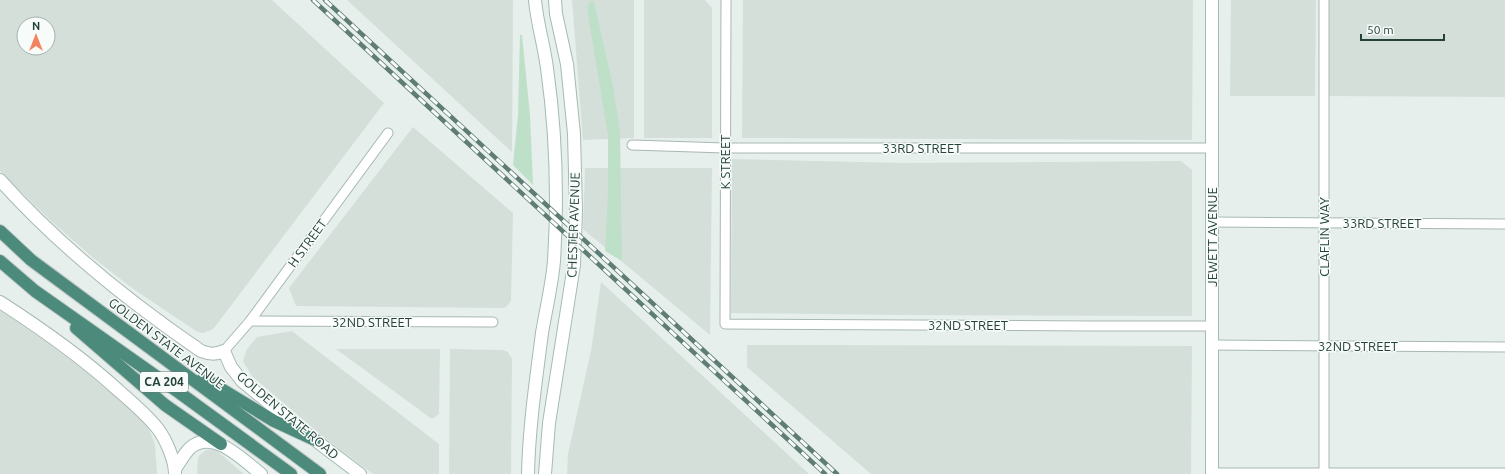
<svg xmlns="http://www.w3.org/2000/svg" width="1505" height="474" viewBox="0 0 1505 474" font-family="Ubuntu,sans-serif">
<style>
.built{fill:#d4dfda;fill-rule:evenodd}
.green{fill:#bfe0c8}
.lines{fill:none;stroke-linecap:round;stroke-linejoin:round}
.minor-casing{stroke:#a8b8b2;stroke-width:11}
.tertiary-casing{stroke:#a8b8b2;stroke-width:14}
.secondary-casing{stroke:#a4bbb3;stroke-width:14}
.trunk-casing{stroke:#c2cac8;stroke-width:14}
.minor{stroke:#fff;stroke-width:9}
.tertiary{stroke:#fff;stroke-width:12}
.secondary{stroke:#fff;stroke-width:12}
.trunk{stroke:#4c8a7c;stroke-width:12}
.rail-casing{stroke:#5f7d75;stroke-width:4.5}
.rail{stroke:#f7fbf9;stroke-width:3;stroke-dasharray:9;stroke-linecap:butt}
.labels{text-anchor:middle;stroke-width:3;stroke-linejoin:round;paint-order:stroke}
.shield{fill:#f7fbf9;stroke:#637a73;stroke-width:1}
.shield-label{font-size:12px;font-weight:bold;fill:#24423a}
.street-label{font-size:13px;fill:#24423a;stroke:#f7fbf9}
</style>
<rect width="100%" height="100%" fill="#e6efeb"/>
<g class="built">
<path d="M0,0H272L384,103L214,328L209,331L202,333L196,331L132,288L91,256L51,221L0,171ZM24,24H48V48H24Z"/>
<path d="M347,0H513L512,152Z"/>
<path d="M572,0H634V138L583,140Z"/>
<path d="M644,0H705L712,8V138H644Z"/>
<path d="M743,0H1193L1192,140L742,138Z"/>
<path d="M1231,0H1316L1315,96H1230Z"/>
<path d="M1326,0H1505V97L1325,96Z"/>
<path d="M413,127L513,213L511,301L506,307L502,308L296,306L289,288Z"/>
<path d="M732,159L903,163L1181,161L1192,170V316L903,315L731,313Z"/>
<path d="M585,168H712L710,335L583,229Z"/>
<path d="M601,282L809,474H567L568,454L591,351Z"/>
<path d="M0,309L58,347L79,363L143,418L152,436L155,445L157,474H0Z"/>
<path d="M292,331L439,444V474H373L327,440L252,376L243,361L247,349L257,337Z"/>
<path d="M747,345L1192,346L1191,474H871L747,367Z"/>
<path d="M336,349H440L439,414L432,419Z"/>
<path d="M450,349L502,350L508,352L512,359L511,474H449Z"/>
<path d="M206,450H214L218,452L244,474H197L198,458L200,455Z"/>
</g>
<g class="green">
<path d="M590,1L594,2L613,86L620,131L622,261L605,251L608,192V136L588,15V7Z"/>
<path d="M520,35H522L530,115L533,185L513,165L518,115Z"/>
</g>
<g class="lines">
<g class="minor-casing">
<g id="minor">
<path d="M726,0L725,324L1092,326H1212"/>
<path d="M632,145L725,148H1211"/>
<path d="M1212,222L1505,224"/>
<path d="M250,321L493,322"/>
<path d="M1212,345L1505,347"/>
<path d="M224,351L250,321L388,133"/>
<path d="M1212,473H1505"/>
<path d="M1324,474V0"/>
</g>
</g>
<g class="tertiary-casing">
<g id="tertiary">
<path d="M1212,0V474"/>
<path d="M0,180C59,246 128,301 201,351C209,354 215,355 224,351L231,367L242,381L308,435"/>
<path d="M0,302C42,329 82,357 119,391C133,403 147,415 158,429C166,440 175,460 175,474"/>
</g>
</g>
<g class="secondary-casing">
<g id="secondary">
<path d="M315,440L360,474"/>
<path d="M175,469C180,462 184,454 190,448C213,428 243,460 261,474"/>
<path d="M528,474C529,427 536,380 542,333C546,309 552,285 554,261C558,197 556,132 547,68C544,45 537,23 535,0"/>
<path d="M545,474L549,423L574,265L576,211L574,134L567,64L556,14L555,0"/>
</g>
</g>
<g class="trunk-casing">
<g id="trunk">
<path d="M0,231L31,260L320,474"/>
<path d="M0,261L35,291L177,391L291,474"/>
<path d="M76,328L165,405L221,444"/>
<path d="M203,378L274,421L315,440"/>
</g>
</g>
<use href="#minor" class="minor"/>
<use href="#tertiary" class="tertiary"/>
<use href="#secondary" class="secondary"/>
<use href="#trunk" class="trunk"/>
<g class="rail-casing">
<g id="rail">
<path d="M313,0L825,474"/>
<path d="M325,0L837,474"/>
</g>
</g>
<use href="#rail" class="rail"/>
</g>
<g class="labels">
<rect class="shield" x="140" y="372" width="48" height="20" rx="3"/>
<g class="shield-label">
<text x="164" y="386">CA 204</text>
</g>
<g class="street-label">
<text x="922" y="153">33RD STREET</text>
<text transform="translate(725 162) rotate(-90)" y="5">K STREET</text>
<text x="1382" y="228">33RD STREET</text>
<text transform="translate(573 225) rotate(-88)" y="5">CHESTER AVENUE</text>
<text transform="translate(1212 237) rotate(-90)" y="5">JEWETT AVENUE</text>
<text transform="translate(1324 237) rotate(-90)" y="5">CLAFLIN WAY</text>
<text transform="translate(307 243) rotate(-54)" y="5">H STREET</text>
<text x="372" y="327">32ND STREET</text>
<text x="968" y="330">32ND STREET</text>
<text transform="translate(167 343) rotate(37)" y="5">GOLDEN STATE AVENUE</text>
<text x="1358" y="351">32ND STREET</text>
<text transform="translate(288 415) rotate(40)" y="5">GOLDEN STATE ROAD</text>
</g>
</g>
<g transform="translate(36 36)"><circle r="19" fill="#f7fbf9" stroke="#a3b1ad"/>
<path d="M0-3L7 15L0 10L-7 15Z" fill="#f4845f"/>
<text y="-6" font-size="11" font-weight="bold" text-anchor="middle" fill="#24423a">N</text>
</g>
<path d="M1361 34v6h83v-6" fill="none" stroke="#24423a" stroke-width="2"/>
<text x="1367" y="34" font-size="12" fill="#24423a" stroke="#f7fbf9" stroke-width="3" paint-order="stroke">50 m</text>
</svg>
